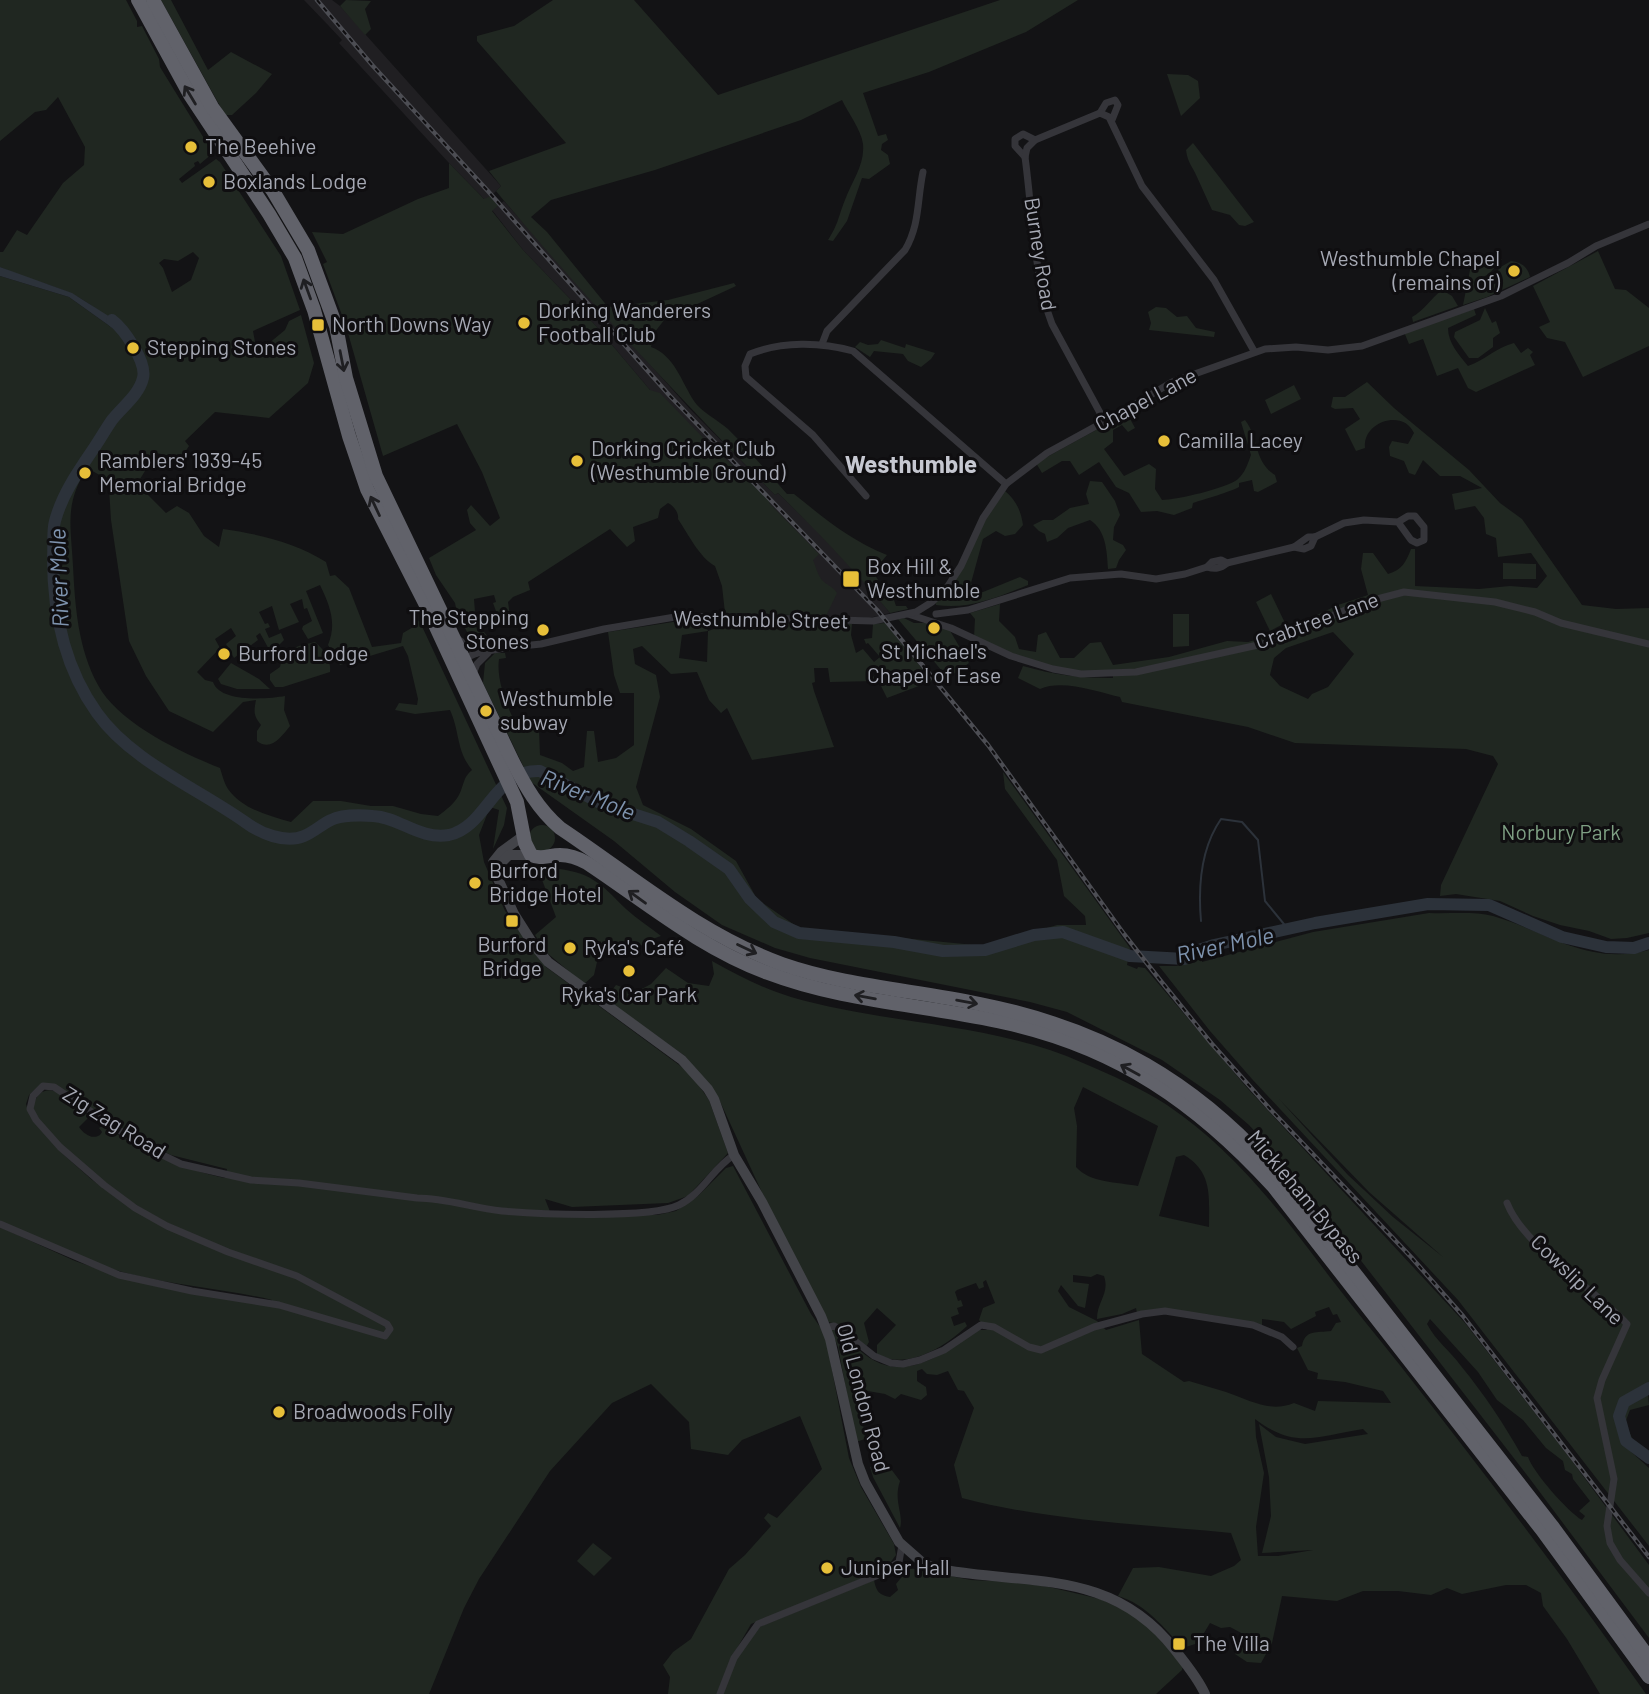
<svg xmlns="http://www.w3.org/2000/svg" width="1649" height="1694" viewBox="0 0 1649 1694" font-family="Barlow,sans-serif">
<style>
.built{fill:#201f22}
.green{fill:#202721;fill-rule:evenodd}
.water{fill:#2c323a}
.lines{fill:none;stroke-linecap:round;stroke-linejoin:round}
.stream{stroke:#2c323a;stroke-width:2}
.river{stroke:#2c323a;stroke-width:12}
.street{stroke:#35353a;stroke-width:7}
.secondary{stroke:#434449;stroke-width:10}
.highway{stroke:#61626a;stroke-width:14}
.rail-casing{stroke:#4c4d53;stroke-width:4.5}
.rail{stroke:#0f0e10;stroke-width:2;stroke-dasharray:5;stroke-linecap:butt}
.oneway{stroke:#1f1f22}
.poi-dot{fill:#e7bf39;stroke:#0f0e10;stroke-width:2.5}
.labels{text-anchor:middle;stroke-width:6;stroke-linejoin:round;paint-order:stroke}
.poi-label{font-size:21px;fill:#a6a9b4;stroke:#0f0e10;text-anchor:start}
.street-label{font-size:21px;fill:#a6a9b4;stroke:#0f0e10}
.park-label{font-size:21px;fill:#7e9f83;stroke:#0f0e10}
.water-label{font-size:23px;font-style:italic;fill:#7e93ae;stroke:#0f0e10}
.quarter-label{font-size:24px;font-weight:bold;fill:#c6c8d1;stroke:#0f0e10}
</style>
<rect width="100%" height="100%" fill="#131315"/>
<g class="built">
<path d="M304,0H332L340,6L501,186L491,196L485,200L449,163L339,43L342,40L328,25Z"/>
<path d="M504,201L689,408L775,495L778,493L816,530L865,582L890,613L869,618L826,616L650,399V390L596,326L523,250L492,210Z"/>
</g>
<g class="green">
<path d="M0,0H126L137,21V27L142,26L159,59L160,67L213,153L200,164L198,161L194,163L195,166L179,179L182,183L216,159L220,162L281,256L300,310L253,331L255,342L262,349L285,330L289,321L301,315L314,363L308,383L269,418L215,412L185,441L189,446L181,458L156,453L137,484L166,513L177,506L189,513L204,536L219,547L223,529C259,534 296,543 326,562L330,576L335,575L349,588L372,647L401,643L403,633L415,626L419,620L507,808L504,825L493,849L499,810L490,807L479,835L484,862L505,911L509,915L546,967L690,1073L709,1100L728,1153L688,1196L668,1203L572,1207L545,1199L551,1214L657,1215L676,1211L698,1196L726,1168L733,1166L811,1314L825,1334L849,1458L861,1487L894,1544L896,1555L890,1563L868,1576L751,1624L732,1657L718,1694H668L670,1677L663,1665L673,1652L691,1639L729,1569L745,1555L771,1526L764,1518L768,1513L777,1518L822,1469L800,1416L742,1440L728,1455L691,1449L689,1422L651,1384L612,1403L550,1471L479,1579L464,1608L429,1694H0V1227L75,1261L113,1274L271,1303L272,1300C226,1289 177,1286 130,1274C85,1263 42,1240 0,1222V276L69,297L118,332C83,286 48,289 0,267V252H3L17,230L27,235L63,183L84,165L85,147L58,97L46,110L35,112L0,141ZM193,252L199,258L191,280L172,292L163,268L159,263L164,259L178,261ZM87,468L105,478L109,488L111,520L129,641L146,676L169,711L213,732L243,702L256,700C254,711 253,715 261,725L257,731V741C271,752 281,737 290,726L284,710L285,696C268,699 220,703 213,682L205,680L197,672L220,648L215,639L231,628L236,636L226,644L234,658L258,640L256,636L260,633L271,653L284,640L281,633L269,638L265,629L270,627L268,623L265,624L259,612L272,606L279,630L299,622L290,604L302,599L304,609L307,608L312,621L303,626L302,629L308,639L323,633L306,591L320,585C330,606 337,623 328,645L340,665L403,646L408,656L418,699L417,705L399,703L395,710L415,714L450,710C460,732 456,750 472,770C463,777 464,785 459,795C454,804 446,810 438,816L421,814L393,806H371L341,801H313L291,822C269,816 242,809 228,789C224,783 222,774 220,768C182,753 118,723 98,685C78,649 75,606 73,566C71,525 64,505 87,468ZM41,1084L75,1097L114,1126L171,1155L227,1169L225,1178C182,1169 139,1150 103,1125L99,1128L102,1132L100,1135C92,1140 84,1134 79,1127L88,1118V1115C71,1100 44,1072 32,1107C43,1130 62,1147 82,1163C98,1177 115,1191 133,1203C178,1232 231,1250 279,1273L132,1209L91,1179L64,1155L30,1116L26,1104L29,1095Z"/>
<path d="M161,0H171L208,70L231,52L272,74L256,93L232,115H225Z"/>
<path d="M346,0L371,1L365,9L371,29L365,35L340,6Z"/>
<path d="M553,0H634L718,95L1000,0H1078L1026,32L929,72L863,93L878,136L886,134L888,140L882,144L881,150L888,155L890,164L869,179L862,178L847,221L833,241L828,240C839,223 838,217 845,200C852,181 865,165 863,144C861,129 848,113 842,100L801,120L655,170L551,200L531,217L547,232L608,307L668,300L734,283L736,286L665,319L654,333L651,347C675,356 681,381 694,401C701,412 718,420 728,429C749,450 767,472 787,494H794C824,518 851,541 887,555L873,572L880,583L877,587L894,600L896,606H906L908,609L890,613C855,571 819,533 778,493L775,495C679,397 584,297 496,191L501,186L489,171L566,143L477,41V36L514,26Z"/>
<path d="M1167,74L1188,75L1198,81L1200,98L1181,116Z"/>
<path d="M1193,143L1254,222L1245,226L1239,225L1230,215L1212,210C1207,199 1202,188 1197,177C1192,165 1188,164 1186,150Z"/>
<path d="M449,163L484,199L491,196L499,205L492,211L523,250L596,326L650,390L660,393L713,448L771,500L769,503L819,554L813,560C816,567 818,577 824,582C829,586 833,587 837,593L826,616L725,613L722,586L715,566C700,558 688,534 678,519C679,513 674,506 668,503L660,509L658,518L633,527L635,541L627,547L610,529L528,582L530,590L513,597L508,602L510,616L507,621L500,622L493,603L496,602L494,595L474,599L475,612L470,616L479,632H484L492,642L499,640L502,645L478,649L474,645L457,613L455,603L436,575L429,558L476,530L470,523L467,510L471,505L490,526L500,518L482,472L457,424L383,456L346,326L323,264L327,262L312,232L343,234L418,199L449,188Z"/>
<path d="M1598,251L1615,289L1626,290L1649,308V346L1583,377L1565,342L1547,338L1539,327L1550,322L1533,286Z"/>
<path d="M1473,255L1502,259L1489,274L1481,278L1483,282L1488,280L1491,286L1498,282L1496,277L1499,268L1511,261C1521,262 1528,267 1530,277L1487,297L1463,305Z"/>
<path d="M1442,290L1452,296L1458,306L1413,322L1412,317C1425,310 1430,299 1442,290Z"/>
<path d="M1156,307L1166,308L1177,317L1187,316L1196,328L1215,332L1214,337L1149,330L1151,323L1148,312Z"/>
<path d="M1485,308L1492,323L1496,321L1500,333L1493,338V347L1478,358H1469L1454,337L1455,332L1480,320Z"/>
<path d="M1474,309L1476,315L1448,328C1448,343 1459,355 1468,366C1485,360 1497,347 1514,343L1521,353L1528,348L1533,352L1530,355L1535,365L1476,392L1468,388L1458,368L1437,376L1423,339L1409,344L1404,332Z"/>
<path d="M881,340L905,348L906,344L935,353L931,359L921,367L908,361L903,354L874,351L870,357L855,347L860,342L868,345L878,344Z"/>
<path d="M1367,382L1394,408L1469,470L1500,503L1522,519L1582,605L1616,609L1649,608V933L1627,938L1611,939L1589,931L1560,925L1533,916L1500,901L1456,894L1440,896L1441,885L1498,764L1493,756L1466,749L1295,743L1248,727L1122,702L1120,697C1097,692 1063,679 1040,689L1018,678L1023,666C1054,675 1081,678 1113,678V672C1102,672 1091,673 1080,672C1044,670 1007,651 974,637L975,619L970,613L1000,604L999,621L1015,637L1019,649L1036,652L1038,635L1046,632L1060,658H1074L1090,643L1101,642L1113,665L1169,657L1227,641L1248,642L1274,635L1338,605L1368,595L1361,569L1363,553H1373L1388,574C1402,570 1406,562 1411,549H1415V586L1479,589L1510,586L1537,588L1547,576L1531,553L1498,557L1496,538L1486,534L1484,518L1475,506L1455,510L1452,494L1482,488L1460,476H1440L1423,460L1415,475L1409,473L1404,461L1390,456L1389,447L1392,441L1408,444L1414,433C1403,408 1362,422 1365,448L1356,451L1345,429L1360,419L1353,408L1335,409L1331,407L1333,397H1345ZM1333,632L1354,654L1328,687L1312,694L1308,699L1280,686L1270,675L1274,658L1286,648Z"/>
<path d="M1294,385L1301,399L1271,414L1265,400Z"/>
<path d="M1127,413L1135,428L1128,432L1122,425L1113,430V442L1104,449L1124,476L1149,464L1156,469L1155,489L1162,500C1176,500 1228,488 1238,479C1245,473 1248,463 1251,455L1241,422L1245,420C1260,439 1253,461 1275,475L1277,482L1258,492L1254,491L1252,480L1239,483V487C1230,492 1205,499 1193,503L1192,508L1174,515L1157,511L1141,512L1129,493L1116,487L1099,462L1079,475L1070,461H1062L1042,473L1036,463Z"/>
<path d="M1090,481L1102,482L1115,501L1120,515L1114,527L1113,540L1123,545L1126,550L1119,560L1116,568L1108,569C1107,551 1106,530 1090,520L1068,528L1057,538L1047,542L1045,534L1039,531L1033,525L1043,520H1053L1070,508L1089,504L1086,494Z"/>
<path d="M1005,491C1016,500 1021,511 1023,525L1015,534L1005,536L996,531L983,539L971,583L975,592H983L1020,577L1028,581V585C998,597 969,610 936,605L935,602L946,593L985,519Z"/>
<path d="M1503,563L1536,564V579H1503Z"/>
<path d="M1271,594L1285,623L1270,631L1256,602Z"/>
<path d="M1173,614H1189V646L1173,647Z"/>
<path d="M904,618L914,623H929L949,629L969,663L948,678L898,619Z"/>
<path d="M704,620L708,631C746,616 811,623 852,624L851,635L856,653L863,649L874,662L880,657L868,643L866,644L864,639L872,638L873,624L885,623L932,681L887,698L872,668L870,670L876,681L830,682L828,668H814L815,682L812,683L814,691L834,747L752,760L727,708L721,713L709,700L697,672L671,674L642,646L633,649L635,664L656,675L660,697L636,787L643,805L691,829L736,861L757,899L799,928L985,946L1057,925H1086L1085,916L1064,896L1057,860L1005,789L1003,772L1130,948L1127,965L1137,969L1138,967L1145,968L1249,1090L1465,1323L1569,1457L1649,1565V1638L1530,1479L1297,1178L1249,1125L1220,1100L1162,1060L1067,1012L1030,1002L810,958L775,948L722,925L675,892L614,841L531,782L483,683L485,663L495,653H505L506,658L499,659C496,679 507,707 516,724L539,730L540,755L562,763L573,771L584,767L587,731H594L598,762L616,758L634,745V693H620L614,675L608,632L673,622ZM708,631L707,662L679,658L682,635ZM1430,1319L1478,1372L1497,1400L1523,1420L1546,1448L1563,1461L1565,1470L1572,1474L1573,1479L1590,1501L1579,1511L1585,1516L1582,1520C1568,1512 1533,1472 1528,1457L1522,1456C1504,1424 1484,1394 1461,1366C1450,1351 1436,1341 1427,1324Z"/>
<path d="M315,642C323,648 332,662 330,672L283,687H275L270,680V674L280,667C284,648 297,646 315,642Z"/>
<path d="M231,663L259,679L270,689H237L221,684L218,679Z"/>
<circle cx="542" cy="838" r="13"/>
<path d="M551,868C591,872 599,882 626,909C637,919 650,927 661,936C644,941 633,956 614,949L597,962L594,975L584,984L546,952L535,935L556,917L538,869Z"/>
<path d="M1429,913C1449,914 1474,911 1493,916C1549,932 1587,966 1649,950V1385L1647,1386L1649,1405L1630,1410L1625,1423L1633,1440L1628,1449L1649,1468V1546L1458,1300L1252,1079L1210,1031L1159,966H1176L1202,959V962L1313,932ZM1279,1099L1369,1192L1443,1257L1393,1217L1348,1175Z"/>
<path d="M712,961C737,975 764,989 791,997C887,1025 991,1022 1083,1063C1111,1075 1141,1088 1167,1105C1233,1149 1282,1213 1329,1276C1352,1306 1376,1335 1399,1364C1484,1472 1567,1582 1646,1694H1600L1567,1639L1543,1606L1541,1593L1526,1585H1506L1462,1594L1447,1588L1431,1595L1398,1591H1363L1337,1601L1282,1596L1272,1643L1261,1663L1247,1662L1235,1654L1247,1636L1230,1627L1221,1628L1210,1623L1198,1643L1183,1648C1164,1628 1146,1604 1118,1596L1133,1568L1159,1567L1211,1576L1234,1566L1241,1560L1231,1533C1141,1524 1049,1521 962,1498L954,1465L974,1408L964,1391L958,1390L948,1371L937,1375L927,1374L922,1369L917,1371V1381L926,1387L927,1395L921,1400L901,1394L895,1399L885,1394L862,1390L859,1395L865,1439L856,1442L838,1347L831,1330L837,1329C849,1340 861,1354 875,1361C910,1380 950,1350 977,1330H987L979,1320L983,1308L995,1303L986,1280L983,1282L984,1287L979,1289L976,1283L957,1290L955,1292L958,1301L961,1300L963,1306L957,1308L959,1314L951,1317L954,1326L965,1322L967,1326C945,1347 906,1371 877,1354V1345L896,1325L877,1308L864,1323L869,1342L866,1347L838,1324L827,1322L796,1266L718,1097L685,1056L605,999L616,985L636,992L651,984L666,968L688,983L709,986L714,974ZM1083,1087L1158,1126L1138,1186C1117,1182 1090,1183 1076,1167L1077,1126L1074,1108ZM1184,1155C1213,1172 1209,1197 1209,1227L1159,1216L1176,1157ZM1097,1274L1104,1276C1110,1294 1097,1301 1097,1319L1122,1314L1136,1308L1137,1313L1212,1315L1262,1326V1319L1284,1322L1291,1329L1316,1316L1315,1312L1329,1307L1333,1315L1337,1314L1341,1322L1336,1323L1331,1331C1317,1333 1305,1329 1302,1346L1297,1348L1308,1370L1318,1373L1317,1379L1345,1382L1383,1391L1391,1403L1318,1401L1315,1411L1294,1403C1269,1413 1250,1400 1226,1392C1214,1388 1201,1385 1189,1381L1184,1382L1142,1354L1139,1320L1106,1330L1097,1321L1069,1307L1058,1291L1061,1285L1078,1306L1085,1308L1089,1284L1073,1282V1275L1091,1277ZM1255,1419C1295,1450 1318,1436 1363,1429L1368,1434L1305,1444L1276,1437L1259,1424L1269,1477L1271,1516L1262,1553L1313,1550L1278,1556H1258L1256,1527L1264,1473L1256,1437Z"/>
<path d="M879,1463L891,1469L900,1481C893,1501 904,1514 900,1528L873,1477L870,1467Z"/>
<path d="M593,1543L612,1558L594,1576L577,1561Z"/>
<path d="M909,1568L971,1580L1014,1582L1049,1587L1100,1599L1141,1618L1183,1666L1182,1670L1156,1694H723L736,1659L759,1627L874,1580C876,1591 879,1595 890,1597L898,1590L896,1584Z"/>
</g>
<path class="water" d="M0,267L72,293L126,327L118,332L69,297L0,276Z"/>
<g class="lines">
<path class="stream" d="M1201,921C1198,887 1201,848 1221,819L1242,822L1258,840L1265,901L1288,929"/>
<g class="river">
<path d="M112,320C124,329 147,362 143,378C139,395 122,407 112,420C105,430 99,441 92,451C77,473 62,495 55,521C52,532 54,546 53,558C53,613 64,667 97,713C131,761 197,788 245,822C260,833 285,844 304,836C314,832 322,824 331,820C341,815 361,815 373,816C399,817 419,840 449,835C487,827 494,769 540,771L602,804L658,822L689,841L729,869L750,899L774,922L799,933L894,942L943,951L985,950L1034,935L1063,932L1130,956L1185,959L1196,951L1214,945L1315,923L1428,904L1489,905L1562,937L1606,947L1634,948L1649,943"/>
<path d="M1649,1388L1624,1402L1619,1416L1626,1441L1649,1458"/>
</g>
<g class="street">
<path d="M1100,113L1106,103L1115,100L1118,105L1112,120"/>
<path d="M1025,157L1015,146V139L1023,134L1035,140"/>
<path d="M822,344L827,331L905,250C920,225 917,200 923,172"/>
<path d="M1105,422L1052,324C1034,278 1032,208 1025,157L1027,148L1035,140L1100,113L1109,117L1142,186L1214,280L1254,351"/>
<path d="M866,496L813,435L746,377L745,366L750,354C782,341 821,342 853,351L1006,484"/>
<path d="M1294,547L1304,549L1311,546L1315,537"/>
<path d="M1207,567C1215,569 1220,569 1227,563"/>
<path d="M908,614L951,628L1011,656L1053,669L1081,674L1136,672L1267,643L1362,603L1404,592L1495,602L1535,612L1561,623L1649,644"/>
<path d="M936,614L968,610L1070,578L1121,574L1156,579L1185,574L1207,567L1212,562L1221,560L1227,563L1294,547L1308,537H1315L1344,523L1364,520L1398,522L1408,516H1415L1424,527V540L1417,543L1411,540L1398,522"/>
<path d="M458,639L477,653"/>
<path d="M463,659L477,653L504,648L541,644L604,629L681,616L873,621L916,612L932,602L948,586L961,566L983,518L1006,484L1047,453L1129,408L1172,382L1265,349L1296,347L1328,350L1362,346L1501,296L1568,263L1596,246L1649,224"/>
<path d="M473,674L477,664L488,653"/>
<path d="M1507,1203C1524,1247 1594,1288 1627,1324L1602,1380L1597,1398L1614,1479L1607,1526L1610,1543L1620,1560L1649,1593"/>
<path d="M0,1224L119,1275L192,1291L279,1305L385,1336L390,1329L387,1324L297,1276L228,1252L167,1226L135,1208L104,1185L60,1147L36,1120L30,1109L33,1096L43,1086L54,1087L140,1144L181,1164L251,1180L299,1183L417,1198C446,1198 473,1208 502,1211C536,1214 651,1219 679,1205C702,1194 713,1168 734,1155"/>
<path d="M825,1328L834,1326L840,1329L874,1356L891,1363L903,1364L920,1360L944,1350L981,1325L994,1327L1029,1347L1041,1350L1094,1327L1142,1314L1165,1311L1253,1325L1282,1337L1293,1347"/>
<path d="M720,1694L734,1658L758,1624L876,1576L899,1562L902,1545"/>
</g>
<g class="secondary">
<path d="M523,836L501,852L493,862L494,870L514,914L533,944L548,962L682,1060L708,1089L714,1099L734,1155L762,1202L821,1316L830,1339L858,1464L865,1482L899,1542L924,1564L944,1570C1033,1585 1113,1570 1175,1650C1186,1664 1198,1678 1205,1694"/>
<path d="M500,864L509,855H531"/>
</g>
<g class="highway">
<path d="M138,0L190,95L269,214L295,258L314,310L349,436L367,489L425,603L517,802L525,843L531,855C542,860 549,855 560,855C570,855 578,858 587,863C646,902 700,948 768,973C844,1002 928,1005 1006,1023C1118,1048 1197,1103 1273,1186L1542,1530L1649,1677"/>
<path d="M153,0L212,107L273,191L308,250L336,326L346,378L376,476L512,760C525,786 538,809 560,828C632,876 699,934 782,964C845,986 914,990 980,1004C1104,1029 1198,1082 1281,1179L1552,1526L1649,1658"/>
</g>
<g class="rail-casing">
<path id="rail" d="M317,0L373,66L487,190L670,396L877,610L988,745L1124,934L1160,980L1212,1044L1270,1109L1411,1257L1463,1316L1649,1557"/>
</g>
<use href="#rail" class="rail"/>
</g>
<defs><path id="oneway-shaft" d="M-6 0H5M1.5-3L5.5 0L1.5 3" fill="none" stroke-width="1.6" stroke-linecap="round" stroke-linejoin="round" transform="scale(1.75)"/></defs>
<g class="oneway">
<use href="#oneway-shaft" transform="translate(190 95) rotate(-121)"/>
<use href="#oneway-shaft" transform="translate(307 289) rotate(-110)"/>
<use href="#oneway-shaft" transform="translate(342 361) rotate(79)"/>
<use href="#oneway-shaft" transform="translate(375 506) rotate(-115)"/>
<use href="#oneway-shaft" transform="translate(637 897) rotate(-144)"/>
<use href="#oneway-shaft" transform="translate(747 949) rotate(25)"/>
<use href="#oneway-shaft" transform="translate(865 997) rotate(-170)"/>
<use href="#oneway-shaft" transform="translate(967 1002) rotate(10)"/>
<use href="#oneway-shaft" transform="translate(1130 1070) rotate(-151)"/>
</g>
<g class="poi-dot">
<circle cx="191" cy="147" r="7"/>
<circle cx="209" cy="182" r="7"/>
<circle cx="1514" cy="271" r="7"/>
<circle cx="524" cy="323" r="7"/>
<rect x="311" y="318" width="14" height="14" rx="3.5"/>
<circle cx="133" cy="348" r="7"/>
<circle cx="1164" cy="441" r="7"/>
<circle cx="577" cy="461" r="7"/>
<circle cx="85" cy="473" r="7"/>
<rect x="842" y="570" width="18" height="18" rx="3.5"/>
<circle cx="934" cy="628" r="7"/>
<circle cx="543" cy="630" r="7"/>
<circle cx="224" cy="654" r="7"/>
<circle cx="486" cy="711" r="7"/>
<circle cx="475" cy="883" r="7"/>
<rect x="505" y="914" width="14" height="14" rx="3.5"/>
<circle cx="570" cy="948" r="7"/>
<circle cx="629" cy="971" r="7"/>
<circle cx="279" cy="1412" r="7"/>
<circle cx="827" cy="1568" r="7"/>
<rect x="1172" y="1637" width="14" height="14" rx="3.5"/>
</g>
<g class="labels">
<g class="poi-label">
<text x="205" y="154">The Beehive</text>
<text x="223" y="189">Boxlands Lodge</text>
<text x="1500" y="266" text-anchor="end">Westhumble Chapel<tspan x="1500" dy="24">(remains of)</tspan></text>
<text x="538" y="318">Dorking Wanderers<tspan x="538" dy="24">Football Club</tspan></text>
<text x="332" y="332">North Downs Way</text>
<text x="147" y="355">Stepping Stones</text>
<text x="1178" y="448">Camilla Lacey</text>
<text x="591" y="456">Dorking Cricket Club<tspan x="591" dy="24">(Westhumble Ground)</tspan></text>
<text x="99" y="468">Ramblers' 1939-45<tspan x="99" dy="24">Memorial Bridge</tspan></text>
<text x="867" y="574">Box Hill &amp;<tspan x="867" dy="24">Westhumble</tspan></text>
<text x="529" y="625" text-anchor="end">The Stepping<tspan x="529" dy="24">Stones</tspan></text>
<text x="934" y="659" text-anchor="middle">St Michael's<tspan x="934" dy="24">Chapel of Ease</tspan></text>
<text x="238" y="661">Burford Lodge</text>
<text x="500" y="706">Westhumble<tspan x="500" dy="24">subway</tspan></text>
<text x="489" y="878">Burford<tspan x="489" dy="24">Bridge Hotel</tspan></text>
<text x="512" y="952" text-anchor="middle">Burford<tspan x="512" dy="24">Bridge</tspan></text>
<text x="584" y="955">Ryka's Café</text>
<text x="629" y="1002" text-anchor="middle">Ryka's Car Park</text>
<text x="293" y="1419">Broadwoods Folly</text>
<text x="841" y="1575">Juniper Hall</text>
<text x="1193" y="1651">The Villa</text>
</g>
<g class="street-label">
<text transform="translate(1040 254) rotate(81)" y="7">Burney Road</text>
<text transform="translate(1146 400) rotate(-28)" y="7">Chapel Lane</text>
<text transform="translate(761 620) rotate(1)" y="7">Westhumble Street</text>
<text transform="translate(1317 621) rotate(-20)" y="7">Crabtree Lane</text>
<text transform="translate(114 1123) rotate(32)" y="7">Zig Zag Road</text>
<text transform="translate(1305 1197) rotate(50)" y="7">Mickleham Bypass</text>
<text transform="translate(1577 1280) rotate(44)" y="7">Cowslip Lane</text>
<text transform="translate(863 1398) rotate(75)" y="7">Old London Road</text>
</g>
<g class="park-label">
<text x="1561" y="840">Norbury Park</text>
</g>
<g class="water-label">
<text transform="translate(59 578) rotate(-92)" y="8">River Mole</text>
<text transform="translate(588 795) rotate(22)" y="8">River Mole</text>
<text transform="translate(1225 945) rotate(-12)" y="8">River Mole</text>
</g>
<g class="quarter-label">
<text x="911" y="473">Westhumble</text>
</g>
</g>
</svg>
